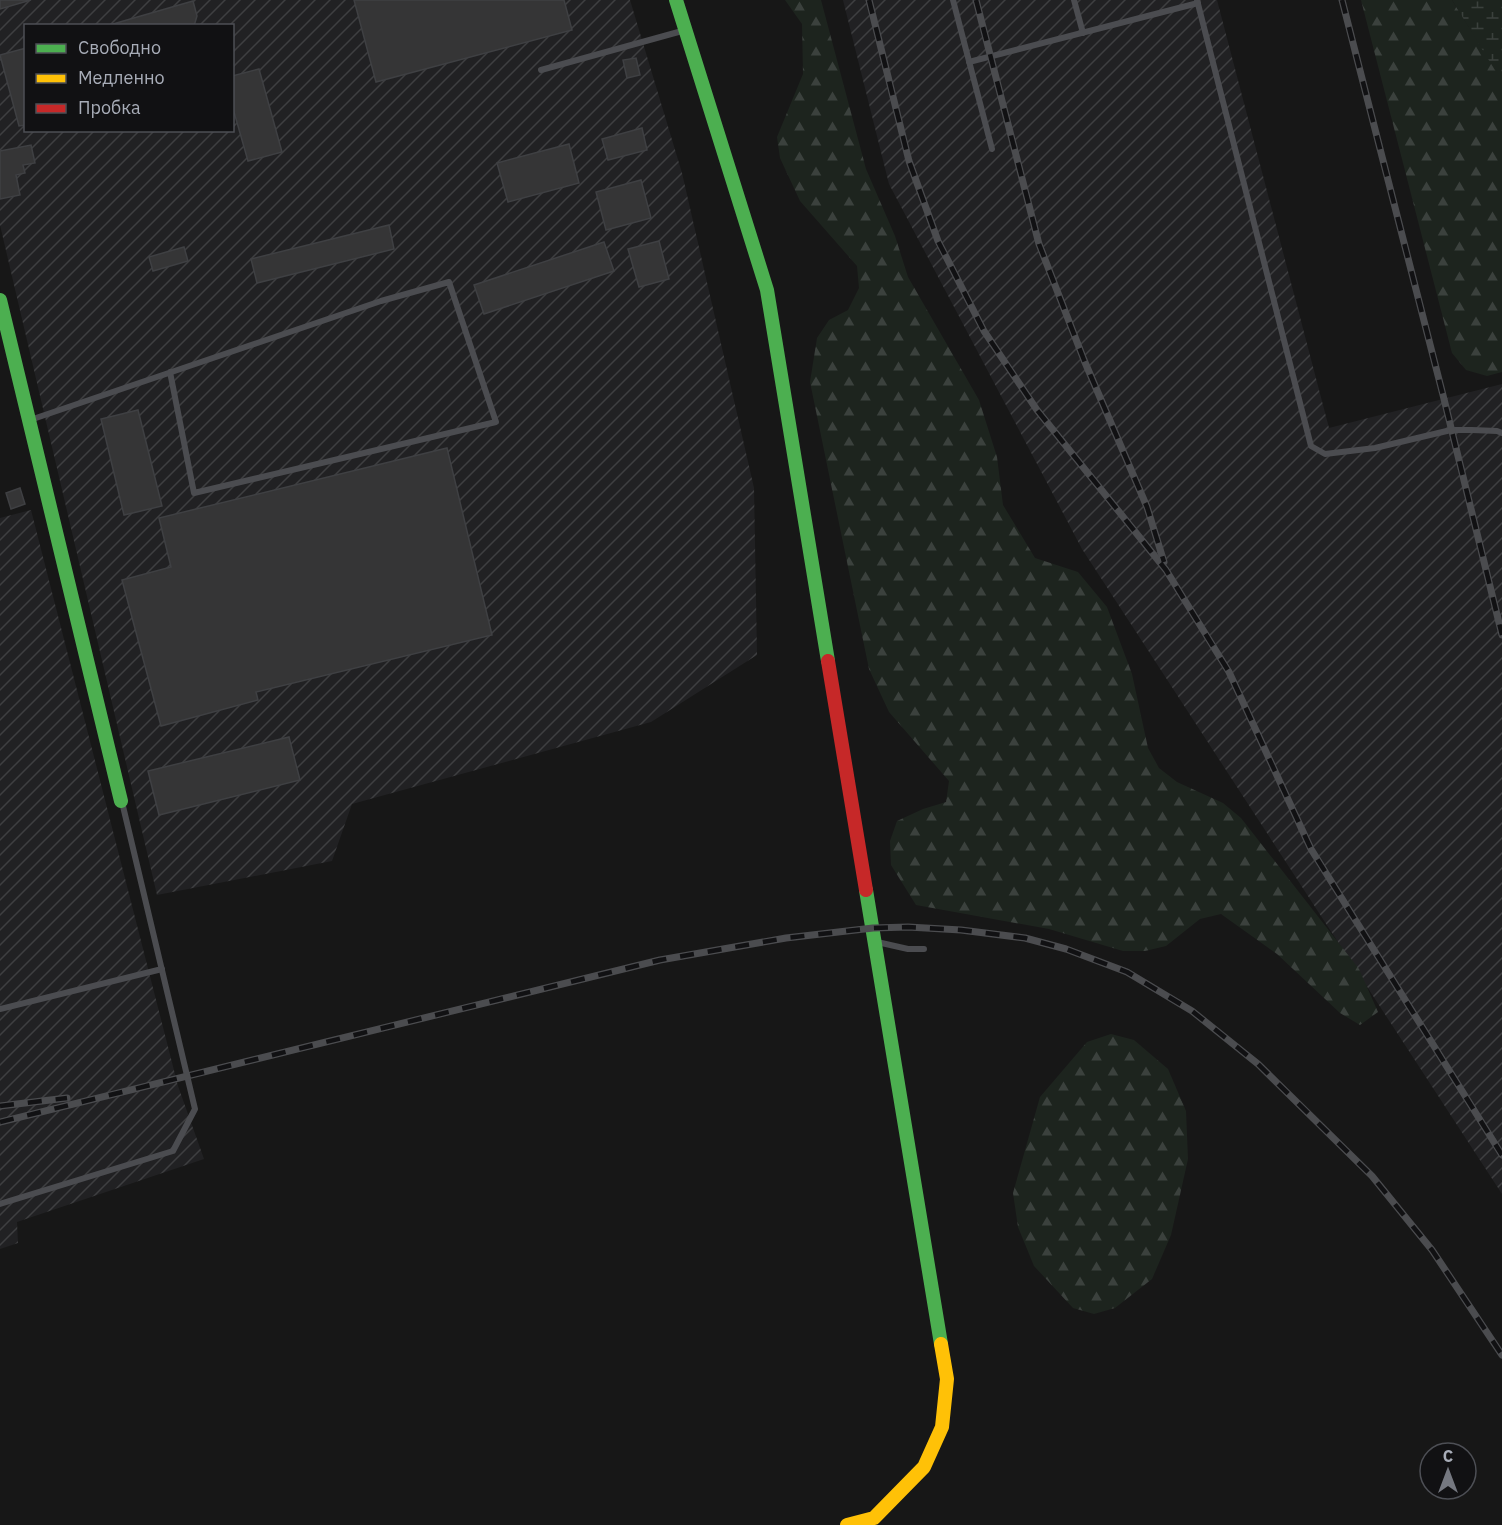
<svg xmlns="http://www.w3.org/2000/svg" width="1502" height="1525" viewBox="0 0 1502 1525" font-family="'IBM Plex Sans',sans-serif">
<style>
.industrial{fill:url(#industrial-furrows);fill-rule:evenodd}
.forest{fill:url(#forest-firs)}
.wetland{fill:url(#wetland-marsh)}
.building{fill:#353536;stroke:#3f4043;stroke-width:1.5}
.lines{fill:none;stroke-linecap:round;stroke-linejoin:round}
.lane{stroke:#4b4c50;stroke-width:6}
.fast{stroke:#4caf50;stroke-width:14}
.slow{stroke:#ffc107;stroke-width:14}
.jam{stroke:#c62828;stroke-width:14}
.rail-casing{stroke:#4b4c4f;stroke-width:7}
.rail{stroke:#111113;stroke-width:4.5;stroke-dasharray:14;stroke-linecap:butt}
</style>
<defs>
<pattern id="industrial-furrows" width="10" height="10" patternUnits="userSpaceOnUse" patternTransform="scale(1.5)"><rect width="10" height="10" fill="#212123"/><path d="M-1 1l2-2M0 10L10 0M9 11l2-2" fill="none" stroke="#3e3f41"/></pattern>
<pattern id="forest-firs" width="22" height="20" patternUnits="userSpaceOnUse" patternTransform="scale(1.5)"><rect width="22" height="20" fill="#1d241e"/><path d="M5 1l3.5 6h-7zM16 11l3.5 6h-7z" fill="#3b413d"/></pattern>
<pattern id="wetland-marsh" width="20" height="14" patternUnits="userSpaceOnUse" patternTransform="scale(1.5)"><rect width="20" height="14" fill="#1d241e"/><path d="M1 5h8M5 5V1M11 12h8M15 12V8" fill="none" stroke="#3b413d"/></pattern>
</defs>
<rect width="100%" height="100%" fill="#171717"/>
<g class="industrial">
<path d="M0,0H630L682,173L754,488L757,655L651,722L352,804L332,861L157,895L0,225ZM26,26H232V130H26Z"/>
<path d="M843,0H1217L1329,428L1502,384V1194L1082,549L889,184Z"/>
<path d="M31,510L178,1086L204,1159L17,1222L18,1243L0,1249V518Z"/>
</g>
<g class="forest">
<path d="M785,0H821L866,169L895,236L908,277L979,400L997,457L1003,505L1035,558L1078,572L1107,607L1132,674L1148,748L1159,768L1177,782L1223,803L1241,818L1359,969L1378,1012L1360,1025L1340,1013L1277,954L1221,914L1200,919L1166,946L1145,951H1123L1049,929L916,905L891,865L890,841L897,821L923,809L946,802L949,781L889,712L869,669L810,382L817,338L829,320L848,310L859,288L857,266L800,201L780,158L777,137L803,74L802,24Z"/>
<path d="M1361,0H1452L1502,80V372L1487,376L1466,370L1452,353Z"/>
<path d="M1111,1034L1134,1040L1168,1069L1186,1111L1188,1159L1171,1235L1152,1279L1115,1308L1094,1314L1073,1308L1034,1266L1018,1227L1013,1193L1040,1097L1087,1042Z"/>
</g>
<path class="wetland" d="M1452,0H1502V80H1501Z"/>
<g class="building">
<path d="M0,0H31L0,9Z"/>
<path d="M354,0H564L572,30L376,82Z"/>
<path d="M193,1L197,16L194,26H106Z"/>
<path d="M26,48V125L19,126L0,55Z"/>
<path d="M636,58L640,75L627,78L623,60Z"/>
<path d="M259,69L282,152L248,161L232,105V76Z"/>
<path d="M642,128L647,150L608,160L602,139Z"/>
<path d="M569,144L579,183L508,202L497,163Z"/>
<path d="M31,145L35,163L23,165L25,173L16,175L20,195L0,199V151Z"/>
<path d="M641,180L651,218L606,230L596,192Z"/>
<path d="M389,225L394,249L257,283L251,259Z"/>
<path d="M659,241L669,279L639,287L628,249Z"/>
<path d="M604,242L614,271L484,314L474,285Z"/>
<path d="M184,247L188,261L153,271L149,257Z"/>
<path d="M138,410L162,506L124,515L101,419Z"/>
<path d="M447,448L492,635L256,692L258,700L161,726L122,580L171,567L159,518Z"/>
<path d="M20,488L25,504L11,509L6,493Z"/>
<path d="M289,737L300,780L159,815L148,771Z"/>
</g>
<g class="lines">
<g class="lane">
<path d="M953,0L992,149"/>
<path d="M1074,0L1083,33"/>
<path d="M1197,0L1311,446L1325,454L1375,448L1451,430H1472L1497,431L1502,433"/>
<path d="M969,62L1198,3"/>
<path d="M541,70L682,31"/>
<path d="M30,420L381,301L449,282L496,422L194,493L170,372"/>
<path d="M877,942L908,949H924"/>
<path d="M0,1009L162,969"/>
<path d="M0,1204L173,1151L195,1109L122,802"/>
</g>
<g class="fast">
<path d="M676,0L767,290L828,661"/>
<path d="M0,300L121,801"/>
<path d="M866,890L941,1344"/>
</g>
<path class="slow" d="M847,1525L874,1518L924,1467L942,1427L947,1379L941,1344"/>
<path class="jam" d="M828,661L866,890"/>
<g class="rail-casing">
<g id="rail">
<path d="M869,0L909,161L938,241L984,331L1037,410L1166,570L1229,672L1311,849L1502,1155"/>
<path d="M976,0L1039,244L1084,360L1147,507L1164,562"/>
<path d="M1342,0L1444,399L1502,635"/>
<path d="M0,1106L67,1098"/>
<path d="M0,1122L660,960L786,938L873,928L908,927L961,930L1025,938L1066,949L1127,972L1192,1011L1258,1064L1372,1176L1432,1250L1502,1355"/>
</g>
</g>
<use href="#rail" class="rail"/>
</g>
<rect x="24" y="24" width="210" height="108" fill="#111113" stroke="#4d4f55" stroke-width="1.5"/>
<rect x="36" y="44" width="30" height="9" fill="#4caf50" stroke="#4d4f55" stroke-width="1.5"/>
<text x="78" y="54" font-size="18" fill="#a8adb8">Свободно</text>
<rect x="36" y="74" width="30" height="9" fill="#ffc107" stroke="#4d4f55" stroke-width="1.5"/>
<text x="78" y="84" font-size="18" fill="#a8adb8">Медленно</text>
<rect x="36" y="104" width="30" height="9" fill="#c62828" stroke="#4d4f55" stroke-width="1.5"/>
<text x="78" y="114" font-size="18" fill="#a8adb8">Пробка</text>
<g transform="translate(1448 1471)"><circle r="28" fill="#111113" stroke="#4d4f55" stroke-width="1.5"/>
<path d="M0-4.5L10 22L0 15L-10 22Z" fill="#757880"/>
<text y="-9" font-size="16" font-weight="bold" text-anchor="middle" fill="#a8adb8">С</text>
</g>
</svg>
